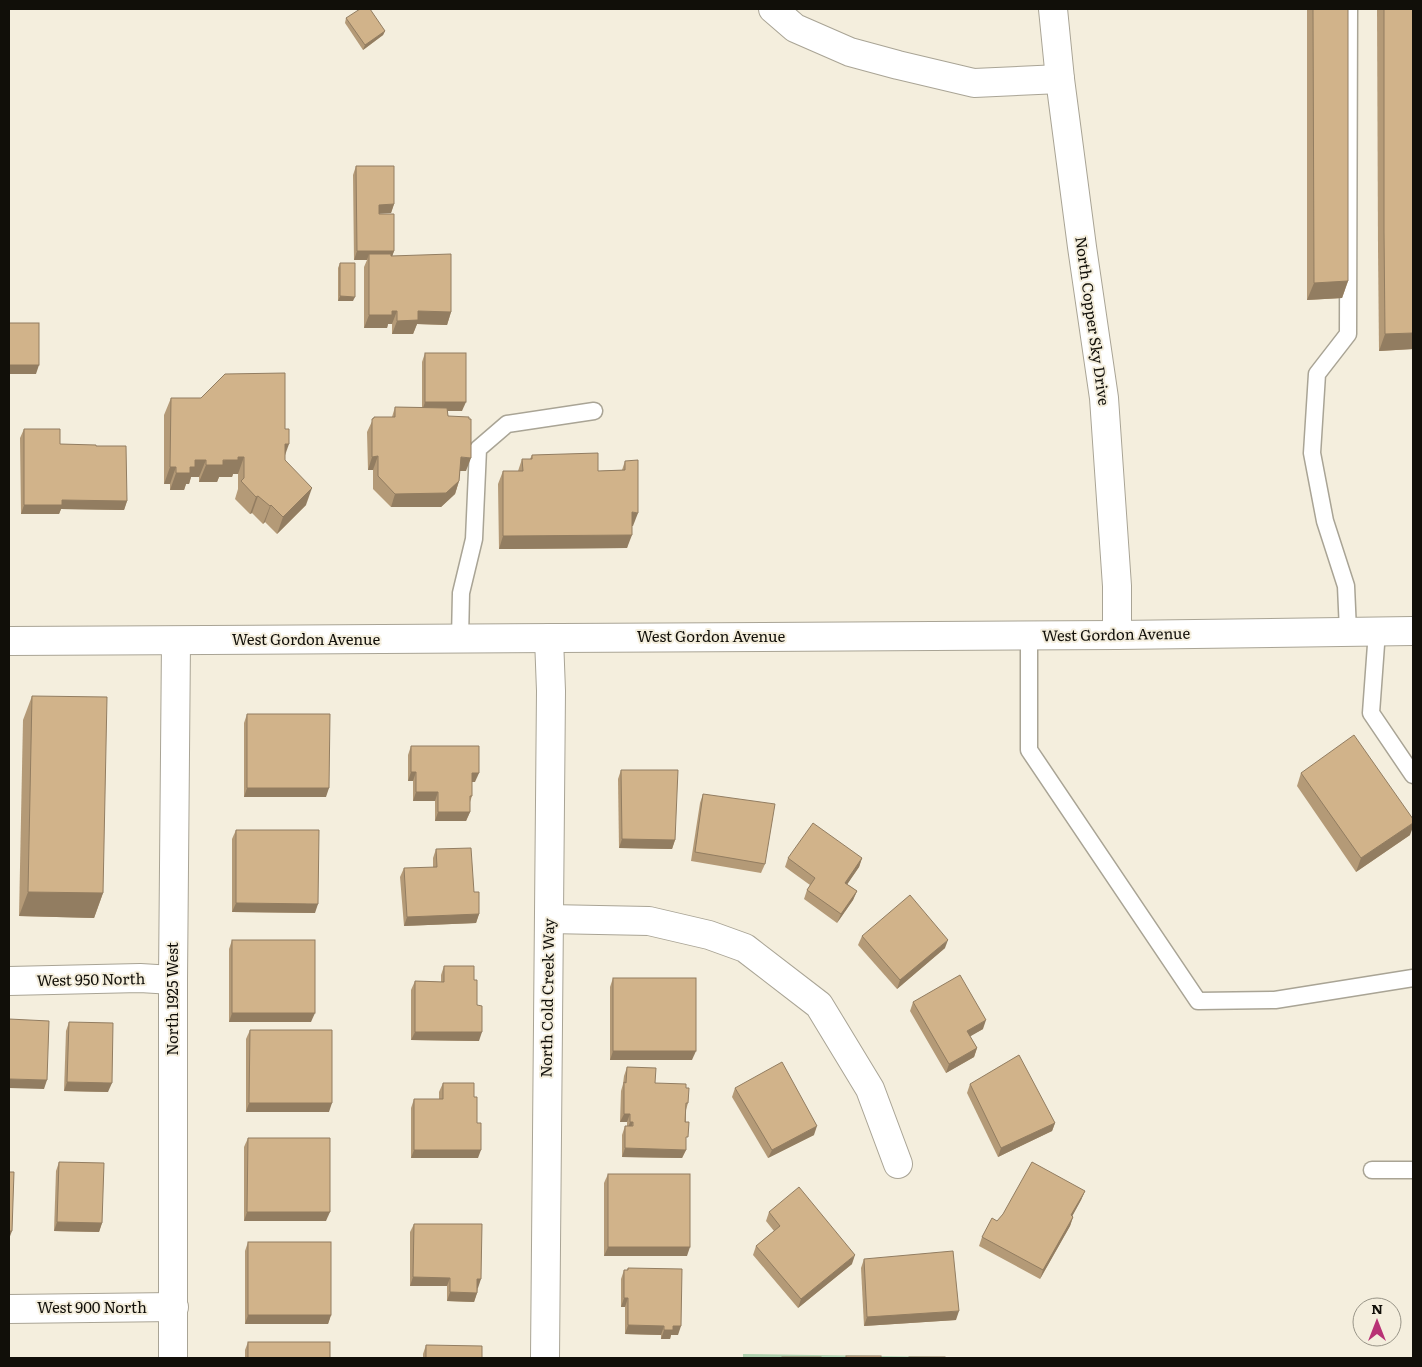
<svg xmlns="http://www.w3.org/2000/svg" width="1422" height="1367" viewBox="0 0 1422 1367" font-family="Literata,serif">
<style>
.green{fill:#aed1ae}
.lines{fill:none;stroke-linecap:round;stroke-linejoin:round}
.lane-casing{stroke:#a9a495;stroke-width:19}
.street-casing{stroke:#a9a495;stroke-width:30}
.secondary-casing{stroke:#a9a495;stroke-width:30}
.lane{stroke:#fff;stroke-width:16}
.street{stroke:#fff;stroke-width:28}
.secondary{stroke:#fff;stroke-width:28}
.wall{fill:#b49a77}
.shaded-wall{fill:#927d61}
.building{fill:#d1b38a;stroke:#927d61}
.labels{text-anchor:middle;stroke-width:4;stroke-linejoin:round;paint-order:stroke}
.street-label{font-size:15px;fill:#110f09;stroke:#f4eedd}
</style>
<rect width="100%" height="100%" fill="#f4eedd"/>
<path class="green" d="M743,1354L1015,1358H743Z"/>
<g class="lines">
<g class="lane-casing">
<g id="lane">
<path d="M1348,631L1346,586L1325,521L1312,453L1317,374L1348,334L1349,9"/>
<path d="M1377,631L1371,713L1413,775"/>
<path d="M1029,636V750L1198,1001L1275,1000L1413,978"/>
<path d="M460,639L461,593L474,539L478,449L507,424L594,411"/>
<path d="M1372,1170H1413"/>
</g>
</g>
<g class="street-casing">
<g id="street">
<path d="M773,9L795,28L850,52L898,65L974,83L1060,79"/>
<path d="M1053,9L1060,79L1082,247L1104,398L1117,586V635"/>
<path d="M549,919L649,921L709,935L745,948L819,1005L870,1089L898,1164"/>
<path d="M9,981L140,978L173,980"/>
<path d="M9,1309L174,1307"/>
<path d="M173,1358V980L176,641"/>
</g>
</g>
<g class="secondary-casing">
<g id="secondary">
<path d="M9,641L1117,635L1413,631"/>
<path d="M545,1358L551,691L549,638"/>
</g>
</g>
<use href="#lane" class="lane"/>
<use href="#street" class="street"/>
<use href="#secondary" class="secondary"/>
</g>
<g class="wall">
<path d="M1307,9H1348V281L1342,298L1307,300Z"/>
<path d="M1377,9H1413V349L1379,351L1378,249Z"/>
<path d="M346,18L385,31L383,35L363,50L345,23Z"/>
<path d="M356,166L394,204L391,213H379L394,251L392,256L451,312L447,325L417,324L413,334H392V324H388L387,328H364V267L367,260H354L353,175Z"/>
<path d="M340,263L353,301H338V268Z"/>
<path d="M425,353L462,411H448V416L466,471H460L459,481L455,494L441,507H391L373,489V470H368L367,432L374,417H392L395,407H422V362Z"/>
<path d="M171,398H201L285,456V460L306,505L277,534L265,522L263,524L252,513L250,514L235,499L238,489V474H233L232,477H219L217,482H199V477H191L189,484H186L184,490H170V484H164V415Z"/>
<path d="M24,429L60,444L96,446L127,501L124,510L61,509L59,514H21L20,438Z"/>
<path d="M532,455L598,471L622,470L625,461L633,526H632L627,548L499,549L498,484L503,471H518L522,459H530Z"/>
<path d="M32,696L103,893L94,918L19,916L23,720Z"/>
<path d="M247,714L326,797H244V723Z"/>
<path d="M411,746L475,782H472V796L470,802V812L466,821H435V801H413V781H408V755Z"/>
<path d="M621,770L675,840L672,849L619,848L618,779Z"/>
<path d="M1301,773L1410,835L1356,872L1297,786Z"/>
<path d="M703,794L765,864L761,873L691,861L700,803Z"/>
<path d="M236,830L315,913L232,912V839Z"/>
<path d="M436,849L474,892L479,914L476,923L404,926L400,877L404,868H433V858Z"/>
<path d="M788,858H862L859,867L847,884L857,891L853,900L837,923L804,899L807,890L810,885L785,867Z"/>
<path d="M862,936L945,948L897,989L858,945Z"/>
<path d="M232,940L311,1022H229V949Z"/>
<path d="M444,966L474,980L477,1005L479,1041L411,1040V990L415,981L441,982V975Z"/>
<path d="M613,978L692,1060H610V987Z"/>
<path d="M913,1002L983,1029L970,1036L977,1048L974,1057L946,1073L910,1011Z"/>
<path d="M69,1022L108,1092L64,1091L66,1031Z"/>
<path d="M250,1030L329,1112H246V1039Z"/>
<path d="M627,1067L655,1083L686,1088L688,1103L686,1110V1150L682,1158L622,1157V1135L625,1126H627V1122H620L621,1091L623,1084L624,1076Z"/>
<path d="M443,1083L474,1097L477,1123L478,1158H411V1108L414,1099H439V1092Z"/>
<path d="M970,1084L1055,1123L1052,1131L998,1157L967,1093Z"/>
<path d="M735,1088L814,1135L768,1158L732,1097Z"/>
<path d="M248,1138L326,1221H244V1147Z"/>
<path d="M59,1162L102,1223L99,1232L54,1231L56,1171Z"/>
<path d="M608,1174L687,1256H604V1183Z"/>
<path d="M1085,1191L1081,1200L1072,1216L1073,1217L1070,1226L1040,1279L979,1246L982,1237L997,1221Z"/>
<path d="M769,1212L852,1264L798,1308L753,1255L756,1246L774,1231L766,1221Z"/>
<path d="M414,1224L478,1288L477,1293L474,1302L447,1301V1286H410V1232Z"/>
<path d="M248,1242L331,1315L328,1324H245V1251Z"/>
<path d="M864,1259L956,1320L864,1326L861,1268Z"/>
<path d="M628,1268L678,1335H671L670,1339H661V1335L625,1334V1307H621V1279L624,1270H627Z"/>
<path d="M248,1342L330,1358H245V1350Z"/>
<path d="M426,1345L482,1358H423V1354Z"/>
</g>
<g class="shaded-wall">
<path d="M385,31L383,35L363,50L365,45Z"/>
<path d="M394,204L391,213L376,214L379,205Z"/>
<path d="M357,251H394L391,260L369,254L367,260H354Z"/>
<path d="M1348,281L1342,298L1307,300L1314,283Z"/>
<path d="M340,296L355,297L353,301H338Z"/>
<path d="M392,311H397L392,324H388L387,328H364L369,315Z"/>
<path d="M418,311L451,312L447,325L417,324L413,334H392L397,321Z"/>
<path d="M1413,333V349L1379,351L1385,334Z"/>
<path d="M9,365H39L36,374H9Z"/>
<path d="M425,402H466L462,411H422Z"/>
<path d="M285,444H289L283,461Z"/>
<path d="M378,456L373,470H368L372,457Z"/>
<path d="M238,457H244L238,474H233L232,477H219L217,482H199L206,465Z"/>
<path d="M461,457L471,458L466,471H456Z"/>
<path d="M195,460H206L199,477H191L189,484H186L184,490H170L176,473L190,467Z"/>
<path d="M170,467H176L170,484H164Z"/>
<path d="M459,481L455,494L441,507H391L395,494Z"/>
<path d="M312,488L306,505L277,534L283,517Z"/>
<path d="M258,496L252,513L250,514L256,497Z"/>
<path d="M62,500L127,501L124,510L61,509L59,514H21L24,505Z"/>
<path d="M271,505L265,522L263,524L270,506Z"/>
<path d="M632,512L638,513L633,526H627Z"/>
<path d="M632,535L627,548L499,549L503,536Z"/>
<path d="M411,772H416L413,781H408Z"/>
<path d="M472,773H479L475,782H468Z"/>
<path d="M247,788H329L326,797H244Z"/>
<path d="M416,792H438L435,801H413Z"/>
<path d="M438,812H470L466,821H435Z"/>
<path d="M1413,823V827L1410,835L1356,872L1361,858Z"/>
<path d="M622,839L675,840L672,849L619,848Z"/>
<path d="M862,858L859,867L842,892L845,883Z"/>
<path d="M857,891L853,900L837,923L841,914Z"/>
<path d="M28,892L103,893L94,918L19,916Z"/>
<path d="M236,903L318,904L315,913L232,912Z"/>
<path d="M479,914L476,923L404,926L407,917Z"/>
<path d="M948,940L945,948L897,989L900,980Z"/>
<path d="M232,1013H315L311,1022H229Z"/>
<path d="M986,1020L983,1029L964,1040L967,1031Z"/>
<path d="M415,1032H482L479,1041L411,1040Z"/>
<path d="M977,1048L974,1057L946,1073L949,1064Z"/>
<path d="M613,1051H696L692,1060H610Z"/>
<path d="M9,1079L47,1080L44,1089L9,1088Z"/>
<path d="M67,1082L112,1083L108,1092L64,1091Z"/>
<path d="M249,1103H332L329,1112H246Z"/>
<path d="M624,1114H630L627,1122H620Z"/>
<path d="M630,1122H633L630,1131H627Z"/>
<path d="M1055,1123L1052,1131L998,1157L1001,1148Z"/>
<path d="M817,1126L814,1135L768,1158L772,1150Z"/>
<path d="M625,1148L686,1150L682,1158L622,1157Z"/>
<path d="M414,1150H481L478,1158H411Z"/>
<path d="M1085,1191L1081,1200L1068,1224L1071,1215Z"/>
<path d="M247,1212H330L326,1221H244Z"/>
<path d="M1073,1217L1070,1226L1040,1279L1043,1270Z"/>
<path d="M57,1222L102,1223L99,1232L54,1231Z"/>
<path d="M9,1231H12L9,1239Z"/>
<path d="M608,1247H690L687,1256H604Z"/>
<path d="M855,1255L852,1264L798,1308L801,1299Z"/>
<path d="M413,1277L450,1278L447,1286H410Z"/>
<path d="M477,1279H481L478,1288H474Z"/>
<path d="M450,1292L477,1293L474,1302L447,1301Z"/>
<path d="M624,1298H628L625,1307H621Z"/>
<path d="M959,1311L956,1320L864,1326L867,1317Z"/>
<path d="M248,1315H331L328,1324H245Z"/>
<path d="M628,1325L664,1326L661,1335L625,1334Z"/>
<path d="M673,1326H681L678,1335H671L670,1339H661L664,1330Z"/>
</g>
<g class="building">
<path d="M360,9H370L385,31L365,45L346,18Z"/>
<path d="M1313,9H1348V281L1314,283Z"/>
<path d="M1384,9H1413V333L1385,334L1384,231Z"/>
<path d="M356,166H394V204L379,205V214H394V251H357Z"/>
<path d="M369,254H391V256L451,254V312L418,311V320L397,321V311H392V315H369Z"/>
<path d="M340,263H355V297L340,296Z"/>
<rect x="9" y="323" width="30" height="42"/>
<rect x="425" y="353" width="41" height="49"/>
<path d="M285,373V429H289V444H285V460L312,488L283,517L271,505L270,506L258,496L256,497L241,481L244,478V457H238V460H223V465H206V460H195V467H190V473H176V467H170L171,398H201L225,374Z"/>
<path d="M395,407L447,408L448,416L469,417V419H471V458L461,457L459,481L446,493L395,494L378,476V456L372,457V419L374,418V417H395Z"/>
<path d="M24,429H60V444L96,445V446H126L127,501L62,500V505H24Z"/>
<path d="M598,453V471L625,470V461L638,460V513L632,512V535L503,536V471H523L522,459H532V455Z"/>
<path d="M32,696L107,697L103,893L28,892Z"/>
<path d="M247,714H330L329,788H247Z"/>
<path d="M1354,735L1413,819V823L1361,858L1301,773Z"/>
<path d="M411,746H479V773H472V796H470V812H438V792H416V772H411Z"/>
<path d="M621,770H678L675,840L622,839Z"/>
<path d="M703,794L775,804L765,864L695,852Z"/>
<path d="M813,823L862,858L845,883L857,891L841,914L807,890L815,878L788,858Z"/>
<path d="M236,830H319L318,904L236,903Z"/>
<path d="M471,848L474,892H479V914L407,917L404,868L437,867L436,849Z"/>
<path d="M910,895L948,940L900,980L862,936Z"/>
<rect x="232" y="940" width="83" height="73"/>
<path d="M444,966H474V980H477V1005L482,1006V1032H415V981L444,982Z"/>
<path d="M960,975L986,1020L967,1031L977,1048L949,1064L913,1002Z"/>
<rect x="613" y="978" width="83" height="73"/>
<path d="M9,1019L49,1021L47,1080L9,1079Z"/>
<path d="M69,1022L113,1023L112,1083L67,1082Z"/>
<path d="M250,1030H332V1103H249Z"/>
<path d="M1019,1055L1055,1123L1001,1148L970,1084Z"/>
<path d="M782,1062L817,1126L772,1150L735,1088Z"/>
<path d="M627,1067L656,1068L655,1083L686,1084V1088H689L688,1103H686L685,1122H689L688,1137H686V1150L625,1148V1126H633V1122H630V1114H624V1082L626,1083Z"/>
<path d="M443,1083H474V1097H477V1123H481V1150H414V1099H443Z"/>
<path d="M248,1138H330V1212H247Z"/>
<path d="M59,1162L104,1163L102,1223L57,1222Z"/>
<path d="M1032,1162L1085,1191L1071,1215L1073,1217L1043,1270L982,1237L992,1218L997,1221L1003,1214Z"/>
<path d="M9,1172H14L12,1231H9Z"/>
<rect x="608" y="1174" width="82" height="73"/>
<path d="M799,1187L855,1255L801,1299L756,1246L780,1226L769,1212Z"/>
<path d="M414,1224H482L481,1279H477V1293L450,1292V1278L413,1277Z"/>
<rect x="248" y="1242" width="83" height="73"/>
<path d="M953,1251L959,1311L867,1317L864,1259Z"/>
<path d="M628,1268L682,1269L681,1326H673V1330H664V1326L628,1325V1298H624V1270H628Z"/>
<rect x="248" y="1342" width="82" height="16"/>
<path d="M426,1345L482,1346V1358H426Z"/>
<rect x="846" y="1356" width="35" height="2"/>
<rect x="782" y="1357" width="39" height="1"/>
<rect x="909" y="1357" width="36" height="1"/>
</g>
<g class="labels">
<g class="street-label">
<text transform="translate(1092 321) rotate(82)" y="5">North Copper Sky Drive</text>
<text transform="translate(1116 635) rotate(-1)" y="5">West Gordon Avenue</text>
<text x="711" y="642">West Gordon Avenue</text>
<text x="306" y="645">West Gordon Avenue</text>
<text transform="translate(91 980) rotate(-1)" y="5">West 950 North</text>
<text transform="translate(548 998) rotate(-89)" y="5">North Cold Creek Way</text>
<text transform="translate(173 999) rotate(-90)" y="5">North 1925 West</text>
<text x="92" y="1313">West 900 North</text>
</g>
</g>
<rect width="1422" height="1367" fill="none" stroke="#110f09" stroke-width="20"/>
<g transform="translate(1377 1322)"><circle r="24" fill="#f4eedd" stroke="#999588"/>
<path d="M0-4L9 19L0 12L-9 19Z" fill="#b83275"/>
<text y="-8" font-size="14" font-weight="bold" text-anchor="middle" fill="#110f09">N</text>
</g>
</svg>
